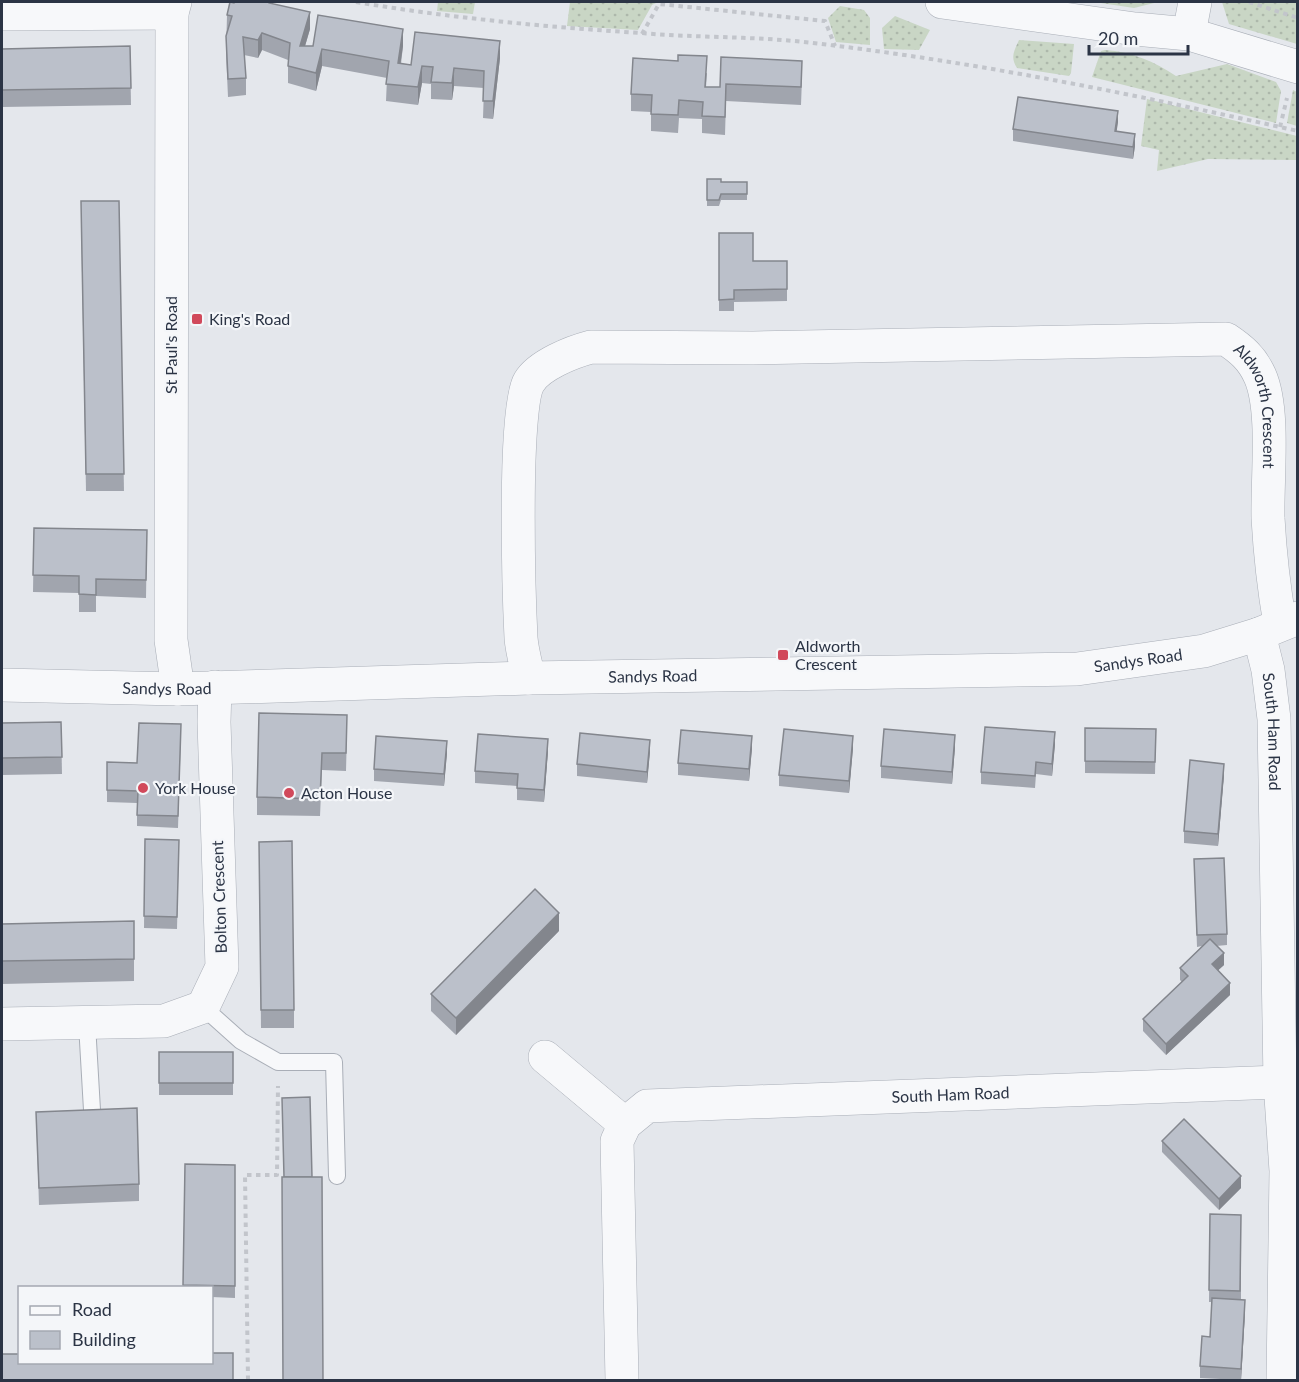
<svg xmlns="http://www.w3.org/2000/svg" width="1299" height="1382" viewBox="0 0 1299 1382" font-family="Lato,sans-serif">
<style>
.grass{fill:url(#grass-dots)}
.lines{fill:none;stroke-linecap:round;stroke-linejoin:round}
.service-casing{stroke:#a9aeb7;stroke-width:18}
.minor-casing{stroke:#a9aeb7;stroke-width:34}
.tertiary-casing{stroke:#a9aeb7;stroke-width:34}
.path{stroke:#c2c5cb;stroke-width:4;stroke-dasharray:4.5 4.5;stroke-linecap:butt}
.service{stroke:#f7f8fa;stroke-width:16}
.minor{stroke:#f7f8fa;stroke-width:33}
.tertiary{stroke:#f7f8fa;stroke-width:33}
.wall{fill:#a1a5ae}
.shaded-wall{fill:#83868d}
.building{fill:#bbc0ca;stroke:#83868d;stroke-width:1.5}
.poi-dot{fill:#d1495b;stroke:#f4f6f9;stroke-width:2}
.labels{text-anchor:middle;stroke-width:4.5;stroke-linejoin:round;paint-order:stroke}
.poi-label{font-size:16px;fill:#2b3445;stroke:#f4f6f9;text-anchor:start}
.street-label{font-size:16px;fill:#2b3445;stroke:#f4f6f9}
</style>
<defs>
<pattern id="grass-dots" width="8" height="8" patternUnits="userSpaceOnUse" patternTransform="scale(1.5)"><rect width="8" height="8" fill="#c9d6c5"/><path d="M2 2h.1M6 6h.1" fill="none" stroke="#adb8ab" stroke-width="1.8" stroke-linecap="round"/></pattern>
</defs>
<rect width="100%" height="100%" fill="#e4e7ec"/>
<g class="grass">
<path d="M438,2H475L473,14L437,11Z"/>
<path d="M570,2H658L652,5L638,30L567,26Z"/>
<path d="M1094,2H1158L1134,8Z"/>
<path d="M1222,2H1297V44L1229,24Z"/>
<path d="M840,6L864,10L870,18V45L836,42L828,18Z"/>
<path d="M895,16L930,30L919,50L884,49L882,28Z"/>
<path d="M1019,40L1074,44L1071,73L1069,76L1017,68C1010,57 1014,51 1019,40Z"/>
<path d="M1105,50C1132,52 1154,61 1176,76L1227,64L1276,82L1281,91L1276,123L1092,77L1101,51Z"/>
<path d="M1293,90L1297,92V126L1287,123Z"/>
<path d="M1147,99L1297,136V160L1208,159L1157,171L1159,150L1141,146Z"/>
</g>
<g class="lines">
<g class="service-casing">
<g id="service">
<path d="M203,1007L241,1041L278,1062H334L337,1176"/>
<path d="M87,1024L92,1110"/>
</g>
</g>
<g class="minor-casing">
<g id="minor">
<path d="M175,2L172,13L171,640L178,689"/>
<path d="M2,14L172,13"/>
<path d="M1189,34L1195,2"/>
<path id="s1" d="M1259,634L1268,670L1274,719L1280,1082L1286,1171L1283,1380"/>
<path id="s2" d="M529,678C526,665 522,651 521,638C519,598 513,408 529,382C539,365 572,352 591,347L753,348L1226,339C1241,349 1252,358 1260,376C1275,410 1267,478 1268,518C1270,554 1274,589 1280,624"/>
<path id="s3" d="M2,685L178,689L529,678L1077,669L1204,651L1259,634L1298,618"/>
<path d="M2,1024L164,1021L203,1007L222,967L214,722L215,687"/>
<path d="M545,1057L625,1124"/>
<path id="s4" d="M622,1380L617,1141L625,1124L647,1106L1280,1082"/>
</g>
</g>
<g class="tertiary-casing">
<path id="tertiary" d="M942,2L1135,29L1189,34L1298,67"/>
</g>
<g class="path">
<path d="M356,2C451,18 545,27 641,33C698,38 756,36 813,43C977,62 1137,95 1298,131"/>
<path d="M1249,2L1298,18"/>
<path d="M642,34L659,4L825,21L835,46"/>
<path d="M1280,127L1287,98"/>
<path d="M248,1380L245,1175H277L278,1086"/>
</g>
<use href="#service" class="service"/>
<use href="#minor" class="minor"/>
<use href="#tertiary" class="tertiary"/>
</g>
<g class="wall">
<path d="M234,3H269L310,29L305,46H403L401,64L411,65L500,58L493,119L483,118L484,88L454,86L452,100L431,99V84L422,83L418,105L386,101L387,78L322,66L316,91L288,83V60L262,50L258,58L244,55L246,78V95L228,97L226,53L227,15Z"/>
<path d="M130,46L131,105L2,107V49Z"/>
<path d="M721,57L802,78L801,105L726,101L725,135L702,133V119L679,118L678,133L651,131V112L631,111V94L707,73L706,87H720Z"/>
<path d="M1118,122L1116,131L1135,146L1133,159L1013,141V129Z"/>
<path d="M707,179L721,182H747V200H721L719,206H707Z"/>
<path d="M119,201L124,491H86L81,218Z"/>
<path d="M719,233L753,261H787V301L734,302V311H719Z"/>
<path d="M34,528L147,530L146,598L96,596V612H79V593L33,592Z"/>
<path d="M61,722L62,774L2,775V723Z"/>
<path d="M1085,728L1156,729L1155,774L1085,773Z"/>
<path d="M347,732L346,771L322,770L320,816L257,815V797Z"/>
<path d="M181,736L178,828L137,826V803L107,802V762L137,763Z"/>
<path d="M1055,744L1052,776L1036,774L1035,788L981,784V772Z"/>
<path d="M955,747L952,784L881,778V766Z"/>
<path d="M752,748L749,781L678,775V763Z"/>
<path d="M853,748L849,793L779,786V775Z"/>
<path d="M548,751L544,802L517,800V786L475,783V771Z"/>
<path d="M650,751L647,783L577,776V764Z"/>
<path d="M447,753L444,786L374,781V769Z"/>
<path d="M1224,775L1218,846L1184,843V831Z"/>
<path d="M145,839L179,840L177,929L144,928Z"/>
<path d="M259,842L294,1010V1028H261Z"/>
<path d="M1194,859L1227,934V945L1216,946L1224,965L1218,970L1230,995L1166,1055L1143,1031V1019L1182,982L1180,980V968L1202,946L1197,947Z"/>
<path d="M134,921V981L2,984V924Z"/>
<path d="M559,931L456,1035L431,1011V994Z"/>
<rect x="159" y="1052" width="74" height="43"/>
<path d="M36,1112L139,1184V1201L39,1205Z"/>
<path d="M1162,1141L1241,1188L1219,1210L1162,1152Z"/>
<path d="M185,1164L235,1165V1298L212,1297V1287H183Z"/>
<path d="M1210,1214L1241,1215V1300L1245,1312L1241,1380L1200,1378V1366L1210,1337L1212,1302H1209Z"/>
</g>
<g class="shaded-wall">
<path d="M310,12V29L300,63V46Z"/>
<path d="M403,29V46L398,80V63Z"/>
<path d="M262,33V50L258,58V40Z"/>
<path d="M500,41V58L493,119V101Z"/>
<path d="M322,49V66L316,91V73Z"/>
<path d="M422,66V83L418,105V87Z"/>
<path d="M454,68V86L452,100V83Z"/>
<path d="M1118,111V122L1115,143V131Z"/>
<path d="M1135,134V146L1133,159V147Z"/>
<path d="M1055,732V744L1052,776V764Z"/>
<path d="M955,735V747L952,784V772Z"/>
<path d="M752,736V748L749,781V769Z"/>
<path d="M853,736V748L849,793V781Z"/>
<path d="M548,739V751L544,802V790Z"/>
<path d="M650,740V751L647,783V772Z"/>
<path d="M447,741V753L444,786V774Z"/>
<path d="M1224,764V775L1218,846V834Z"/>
<path d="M559,913V931L456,1035V1018Z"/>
<path d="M1224,953V965L1212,976V964Z"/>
<path d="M1230,983V995L1166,1055V1044Z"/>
<path d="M1241,1176V1188L1219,1210V1199Z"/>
<path d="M1245,1300V1312L1241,1380V1369Z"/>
</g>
<g class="building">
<path d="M230,2L234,3L235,2H269V3L310,12L300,46H313L318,15L403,29L398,63L411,65L415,32L500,41L493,101H483L484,71L454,68L452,83L431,82L433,67L422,66L418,87L386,84L389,61L322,49L316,73L288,66L290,43L262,33L258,40L243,37L246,78L228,79L226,36L232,16L227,15Z"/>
<path d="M130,46L131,88L2,90V49Z"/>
<path d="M678,55L707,56L705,87H720L721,57L802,61L801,87L726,84L725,117L702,116L703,102L679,100L678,115L651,114L652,95L631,94L633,58L678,61Z"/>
<path d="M1018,97L1118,111L1115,131L1135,134L1133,147L1013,129Z"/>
<path d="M707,179H721V182H747V194H721L719,200H707Z"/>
<path d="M81,201H119L124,474H86Z"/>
<path d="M719,233H753V261H787V289L734,290V299L719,300Z"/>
<path d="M34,528L147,530L146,580L96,579V595L79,594V576L33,575Z"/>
<path d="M259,713L347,715L346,753H322L320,799L257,797Z"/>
<path d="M61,722L62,757L2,758V723Z"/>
<path d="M139,723L181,724L178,816L137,815L138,791L107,790V762L137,763Z"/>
<path d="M985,727L1055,732L1052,764L1036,762L1035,776L981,772Z"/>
<path d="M1085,728L1156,729L1155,762L1085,761Z"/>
<path d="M784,729L853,736L849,781L779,775Z"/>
<path d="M884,729L955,735L952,772L881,766Z"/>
<path d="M681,730L752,736L749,769L678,763Z"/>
<path d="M580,733L650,740L647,772L577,764Z"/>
<path d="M478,734L548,739L544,790L517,788L518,774L475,771Z"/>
<path d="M376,736L447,741L444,774L374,769Z"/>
<path d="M1190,760L1224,764L1218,834L1184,831Z"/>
<path d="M145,839L179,840L177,917L144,916Z"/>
<path d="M292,841L294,1010H261L259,842Z"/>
<path d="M1224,858L1227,934L1197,935L1194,859Z"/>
<path d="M535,889L559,913L456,1018L431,994Z"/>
<path d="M134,921V959L2,961V924Z"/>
<path d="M1210,939L1224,953L1212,964L1230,983L1166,1044L1143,1019L1188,976L1180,968Z"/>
<rect x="159" y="1052" width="74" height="31"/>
<path d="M310,1097L312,1177H284L282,1098Z"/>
<path d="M137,1108L139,1184L39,1188L36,1112Z"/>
<path d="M1184,1119L1241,1176L1219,1199L1162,1141Z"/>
<path d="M185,1164L235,1165V1286L183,1285Z"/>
<path d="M282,1177H322L323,1380H283Z"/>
<path d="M1210,1214L1241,1215L1240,1291L1209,1290Z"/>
<path d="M1212,1298L1245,1300L1241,1369L1200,1366L1202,1336L1210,1337Z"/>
<path d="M212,1353H233V1380H2V1354H20V1362H212Z"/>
</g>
<g class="poi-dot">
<rect x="191" y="313" width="12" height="12" rx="3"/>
<rect x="777" y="649" width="12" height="12" rx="3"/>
<circle cx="143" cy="788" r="6"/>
<circle cx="289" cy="793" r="6"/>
</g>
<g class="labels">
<g class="poi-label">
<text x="209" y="325">King's Road</text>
<text x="795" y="652">Aldworth<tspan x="795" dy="18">Crescent</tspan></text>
<text x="155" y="794">York House</text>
<text x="301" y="799">Acton House</text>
</g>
<g class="street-label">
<text transform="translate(171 345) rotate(-90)" y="6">St Paul's Road</text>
<text dy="6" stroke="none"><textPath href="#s2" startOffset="1084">Aldworth Crescent</textPath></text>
<text dy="6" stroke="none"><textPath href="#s3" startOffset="1137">Sandys Road</textPath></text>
<text dy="6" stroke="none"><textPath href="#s3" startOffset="651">Sandys Road</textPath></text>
<text dy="6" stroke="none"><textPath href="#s3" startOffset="165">Sandys Road</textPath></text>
<text dy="6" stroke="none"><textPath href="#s1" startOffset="99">South Ham Road</textPath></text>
<text transform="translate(219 897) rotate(-92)" y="6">Bolton Crescent</text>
<text dy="6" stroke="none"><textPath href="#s4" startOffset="590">South Ham Road</textPath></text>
</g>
</g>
<rect width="1299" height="1382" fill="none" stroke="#2b3445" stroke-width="6"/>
<rect x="18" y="1286" width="195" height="78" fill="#f4f6f9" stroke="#a4a8b1" stroke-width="1.5"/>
<rect x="30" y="1306" width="30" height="9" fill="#f7f8fa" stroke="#a4a8b1" stroke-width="1.5"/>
<text x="72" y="1316" font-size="18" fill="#2b3445">Road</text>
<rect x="30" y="1331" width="30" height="18" fill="#bbc0ca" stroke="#a4a8b1" stroke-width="1.5"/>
<text x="72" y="1346" font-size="18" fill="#2b3445">Building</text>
<path d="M1089 45v9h99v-9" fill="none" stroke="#2b3445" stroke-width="3"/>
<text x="1098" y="45" font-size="18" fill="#2b3445" stroke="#f4f6f9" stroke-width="4.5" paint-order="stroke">20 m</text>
</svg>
